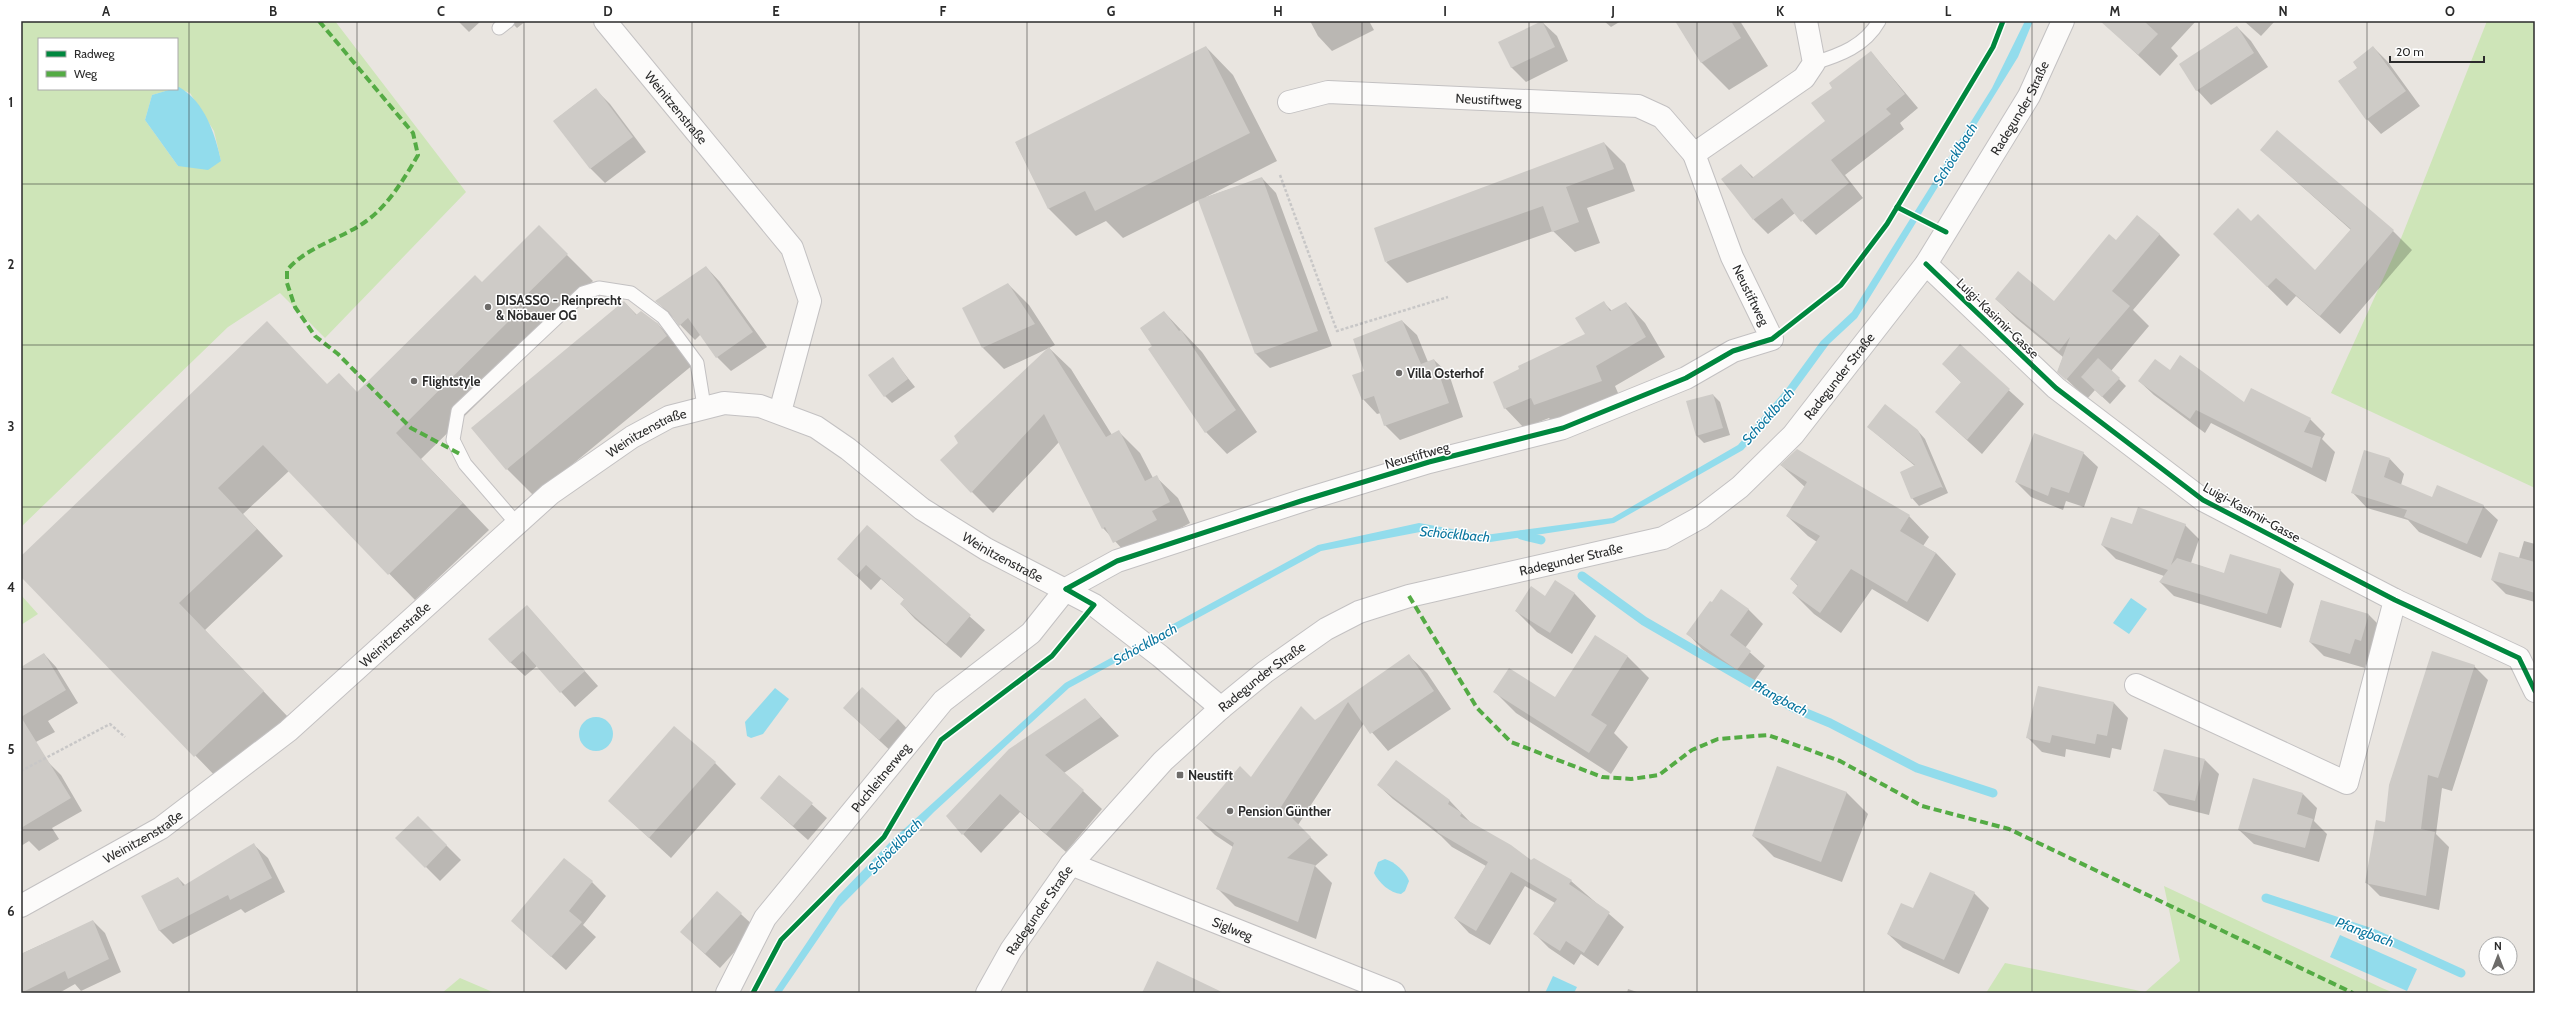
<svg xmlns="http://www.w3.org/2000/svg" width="2556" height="1014" viewBox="0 0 2556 1014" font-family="Cabin,sans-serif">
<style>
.green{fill:#cee5b8;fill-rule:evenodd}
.water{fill:#92dcec}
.pier{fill:#e9e5e0}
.shadow{fill:#0003}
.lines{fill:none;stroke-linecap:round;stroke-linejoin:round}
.stream{stroke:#92dcec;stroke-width:9}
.building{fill:#cecbc7}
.lane-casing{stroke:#c3c1c2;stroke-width:15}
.street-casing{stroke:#c3c1c2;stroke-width:24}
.secondary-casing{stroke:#c3c1c2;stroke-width:24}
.path{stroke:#c8c7c7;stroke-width:2.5;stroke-dasharray:3 2;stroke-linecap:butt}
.lane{stroke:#fcfbfa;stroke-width:13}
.street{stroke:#fcfbfa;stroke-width:22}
.secondary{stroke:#fcfbfa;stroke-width:22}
.quiet{stroke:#54ab44;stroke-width:4;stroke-dasharray:8 4;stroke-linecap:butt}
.cycleway-casing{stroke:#fff;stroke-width:8}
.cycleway{stroke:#00873e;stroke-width:5}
.grid{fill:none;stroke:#2b2b2b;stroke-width:1;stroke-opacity:0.55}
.poi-dot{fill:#6e6c6a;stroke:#fff;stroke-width:1.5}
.labels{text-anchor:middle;stroke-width:3;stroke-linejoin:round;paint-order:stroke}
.street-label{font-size:13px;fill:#2b2b2b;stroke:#fff}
.poi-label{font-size:13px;font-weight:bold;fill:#2b2b2b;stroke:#fff;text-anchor:start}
.water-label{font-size:14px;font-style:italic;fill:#0a769f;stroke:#fff}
.neatline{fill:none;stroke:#2b2b2b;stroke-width:1.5}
.grid-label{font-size:13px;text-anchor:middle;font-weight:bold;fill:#2b2b2b}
</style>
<rect width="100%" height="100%" fill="#e9e5e0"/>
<g class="green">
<path d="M21,21H335L466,192L325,338L280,293L228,327L21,527ZM39,39H177V88L190,93L214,131L221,161L178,166L145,120L152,95L173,89H39Z"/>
<path d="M2487,21H2535V488L2331,393L2398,246Z"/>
<path d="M21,595L38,614L21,625Z"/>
<path d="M2164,886L2382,988L2394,993H1986L2005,963L2145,992L2180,961Z"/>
<path d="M460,978L495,993H442Z"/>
</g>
<g class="water">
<path d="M2025,21H2033L2018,57L1857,318L1829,344L1791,396L1743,450L1614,523L1484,543L1420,532L1321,551L1069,688L934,812L840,907L781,993H773L838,896L892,840L1065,683L1318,545L1419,523L1485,535L1612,518L1738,445L1786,389L1821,341L1852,312L1992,88Z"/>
<path d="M179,87C205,102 215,134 221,161L208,170L178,166L145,120L152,95Z"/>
<path d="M2131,598L2147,609L2129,634L2113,623Z"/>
<path d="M775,688L789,699L763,734L751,738L747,736L745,722Z"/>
<circle cx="596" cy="734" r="17"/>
<path d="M1385,859C1395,862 1405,871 1409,881L1405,891L1401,894C1390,893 1379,883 1374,873L1378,862Z"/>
<path d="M2340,935L2417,969L2407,991L2330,957Z"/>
<path d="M1553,976L1577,987L1574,993H1545Z"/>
</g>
<path class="pier" d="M1167,625L1175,631L1127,659L1120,651Z"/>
<g class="shadow">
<path d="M458,21H481L469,32Z"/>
<path d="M510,21H526L517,28Z"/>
<path d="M1310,21H1369L1374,30L1332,51L1318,36Z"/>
<path d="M1604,21H1621L1611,27Z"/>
<path d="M1676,21H1740L1768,66L1729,90L1701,62Z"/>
<path d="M2102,21H2196L2171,48L2178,56L2160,76Z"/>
<path d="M2244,21H2275L2261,36Z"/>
<path d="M1542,22L1557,36L1568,61L1526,82L1511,67Z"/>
<path d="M2237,27L2251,41L2268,67L2211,105L2197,90Z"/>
<path d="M1206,47L1233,75L1277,161L1204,198L1262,178L1276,193L1332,346L1270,368L1256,354L1199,200L1123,238L1106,221L1076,236L1049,209L1016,143Z"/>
<path d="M2373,47L2388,62L2420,106L2381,134L2367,119L2339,81L2358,68Z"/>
<path d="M1871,52L1918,108L1900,123L1904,129L1845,175L1863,198L1816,235L1795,213L1768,234L1754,220L1741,165L1754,178L1827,121L1834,88Z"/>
<path d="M595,89L610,104L646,152L605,183L591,169L554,121Z"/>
<path d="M1604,143L1625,164L1635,191L1587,208L1600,243L1575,252L1553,231L1407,283L1386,262Z"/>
<path d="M2261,150L2393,231L2412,250L2340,334L2296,296L2287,306L2214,234L2251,222L2315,271L2351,230Z"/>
<path d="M539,227L593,281L536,338L540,342L421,459L489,530L415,600L289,471L243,514L283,556L205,630L289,718L221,782L21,575V557L327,385L357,393L482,283Z"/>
<path d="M2159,234L2180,255L2133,310L2149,326L2111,371L2126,386L2110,404L2095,390L2087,399L2058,371L2063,357L2017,319L1996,299L2055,302L2116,242Z"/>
<path d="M706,267L720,282L767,347L731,371L717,357L701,334L695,340L657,301Z"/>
<path d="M1008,284L1029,305L1055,345L1049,348L1071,369L1112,435L1119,432L1140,453L1153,478L1156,477L1178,498L1190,523L1173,532L1135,563L1103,528L1059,442L993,513L972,492L959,443L1049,348L1004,369L983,348Z"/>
<path d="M624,302L637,315L657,323L694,364L534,496L507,469Z"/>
<path d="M1604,303L1612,311L1626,303L1645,323L1665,357L1615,386L1621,400L1555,425L1549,418L1524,428L1505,408L1586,334Z"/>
<path d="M1164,312L1202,352L1257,432L1227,454L1206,432L1149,349L1154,346Z"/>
<path d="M1402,321L1417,335L1428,362L1434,360L1449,374L1463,417L1400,440L1385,425L1381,413L1377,414L1363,399L1365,372Z"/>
<path d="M1960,346L2024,404L1982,454L1936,412L1962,383L1943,364Z"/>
<path d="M892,358L915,387L892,403L885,396Z"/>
<path d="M2170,371L2245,403L2252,389L2310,419L2325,434L2322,439L2335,452L2326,482L2211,423L2205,433L2154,395L2139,381Z"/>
<path d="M1713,395L1720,402L1730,435L1704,443L1697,436Z"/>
<path d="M1868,427L1918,431L1925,439L1948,493L1919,506L1912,498L1915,466Z"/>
<path d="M2083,453L2098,467L2084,507L2066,501L2063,510L2031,497L2016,482Z"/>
<path d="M2390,459L2404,474L2401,485L2432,498L2483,506L2498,520L2481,558L2419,532L2408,520L2367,508L2353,493Z"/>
<path d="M1781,465L1909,516L1929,537L1923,546L1936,553L1956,574L1928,622L1872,589L1841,633L1814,614L1793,593L1798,586L1791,579L1817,542L1808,536L1787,516L1805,487Z"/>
<path d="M2185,525L2199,539L2191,563L2225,574L2280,570L2294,584L2281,628L2174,596L2160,582L2164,576L2116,559L2102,545L2132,526Z"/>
<path d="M868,527L985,630L961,658L915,619L901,604L905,600L881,579L871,590L839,559Z"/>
<path d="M2524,541L2535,544V602L2506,594L2492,580L2519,558Z"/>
<path d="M1555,582L1575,594L1596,616L1572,654L1537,632L1516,611L1545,597Z"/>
<path d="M2321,601L2369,615L2383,629L2376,654L2370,652L2365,668L2324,656L2310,642Z"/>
<path d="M527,606L598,686L575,707L537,666L525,676L510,662Z"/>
<path d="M1748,609L1763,624L1745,648L1765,666L1752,684L1702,649L1688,634Z"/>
<path d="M1596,637L1628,657L1649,678L1614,733L1628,747L1611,774L1516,713L1495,692L1556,699Z"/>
<path d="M44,654L56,667L78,703L48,721L55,732L34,743L21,737V668Z"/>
<path d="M1409,656L1427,673L1451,709L1388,751L1364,723L1298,825L1328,855L1315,866L1332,883L1316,939L1235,906L1218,889L1233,847L1215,835L1198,818L1251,779L1315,721Z"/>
<path d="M2474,666L2488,680L2452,791L2442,788L2436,834L2449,847L2439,910L2380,896L2366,882L2386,823Z"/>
<path d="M1085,699L1119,736L1064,773L1102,809L1066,852L1020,812L981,853L963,834Z"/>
<path d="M2114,703L2128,718L2121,750L2112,748L2110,758L2066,749L2065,757L2042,752L2027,737Z"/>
<path d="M844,708L898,719L912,734L894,754Z"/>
<path d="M2205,760L2219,774L2209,815L2169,805L2154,790Z"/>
<path d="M1396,761L1450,801L1470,822L1532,861L1571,881L1624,927L1598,966L1581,954L1574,965L1549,948L1535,934L1555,903L1525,886L1490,945L1469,933L1455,918L1486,866L1452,847L1441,836L1393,799L1378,785Z"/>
<path d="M49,763L61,775L82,811L52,828L59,839L39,851L29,841L21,846V780Z"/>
<path d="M715,763L736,784L671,858L609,801Z"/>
<path d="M780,776L827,818L808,840L761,798Z"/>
<path d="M1846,792L1868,814L1842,882L1774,857L1753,836Z"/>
<path d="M2303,794L2317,808L2314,821L2327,834L2319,862L2254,844L2239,830Z"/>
<path d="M418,817L461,860L440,881L397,838Z"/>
<path d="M254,845L268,858L285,892L245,913L241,909L173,944L159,930L178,878L186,886Z"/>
<path d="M592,882L606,896L583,925L596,937L566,970L512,921Z"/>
<path d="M717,892L756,928L720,968L681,932Z"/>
<path d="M1974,893L1989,908L1959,974L1903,948L1888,934Z"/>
<path d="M93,921L105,933L121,972L81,991L75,984L59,993H21V954Z"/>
<path d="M1628,989L1640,993H1627Z"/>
</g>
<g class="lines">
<g class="stream">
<path d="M1521,535L1541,540"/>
<path d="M1582,576L1644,621L1794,708L1830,723L1917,768L1993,793"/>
<path d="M2266,898L2375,934L2461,973"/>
</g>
</g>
<g class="building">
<path d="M1542,21L1555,47L1511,68L1498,42Z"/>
<path d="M1675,21H1731L1741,38L1701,63Z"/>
<path d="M2100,21H2144L2158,34L2138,55Z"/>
<path d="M2237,26L2254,53L2196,91L2179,64Z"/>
<path d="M1206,46L1250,133L1095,211L1085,191L1048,209L1015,142Z"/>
<path d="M2373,46L2406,91L2366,120L2338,81L2357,68L2353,62Z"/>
<path d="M1871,51L1905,94L1886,109L1891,114L1831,160L1849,183L1801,222L1782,198L1753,220L1721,179L1741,164L1752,178L1825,121L1811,103L1832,88L1829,83Z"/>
<path d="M596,88L633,137L590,169L553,121Z"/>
<path d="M2277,130L2394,230L2320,316L2276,278L2267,287L2213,234L2238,208L2251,221L2258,214L2315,270L2351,229L2260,150Z"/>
<path d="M1604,142L1614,169L1566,187L1579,222L1552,232L1543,206L1385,262L1374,228Z"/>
<path d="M1262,177L1318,331L1255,354L1198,200Z"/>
<path d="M2137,215L2160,234L2112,291L2130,306L2066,380L2057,372L2070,337L2059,351L1995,299L2018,271L2054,301L2109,234L2116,240Z"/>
<path d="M539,225L568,254L510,311L515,315L396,433L463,503L388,575L263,445L218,488L257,529L179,603L264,691L194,757L21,577V556L267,321L327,384L339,373L357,392L475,275L482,282Z"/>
<path d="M706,266L753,332L716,358L688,318L679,326L669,312L655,301Z"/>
<path d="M1008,283L1035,324L982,348L962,308Z"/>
<path d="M624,301L636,315L641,311L657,323L667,336L506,470L471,428Z"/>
<path d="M1604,301L1610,311L1626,302L1646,337L1596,366L1602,381L1534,405L1531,398L1504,409L1493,382L1519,369L1518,366L1585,334L1575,318Z"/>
<path d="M1164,311L1179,331L1181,330L1236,410L1205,433L1148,349L1152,346L1140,328Z"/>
<path d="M1402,320L1421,364L1434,359L1449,403L1384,426L1374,396L1362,400L1352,375L1364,371L1353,339Z"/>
<path d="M1960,344L2010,389L1967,440L1935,412L1961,382L1942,364Z"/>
<path d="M1049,347L1106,437L1119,430L1145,481L1157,475L1170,502L1152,511L1157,520L1113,543L1105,527L1102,529L1044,414L971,493L940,460L958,443L954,436Z"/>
<path d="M2180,355L2244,402L2251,388L2311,418L2304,432L2321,437L2312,468L2196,410L2190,419L2138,381L2155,359L2170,370Z"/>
<path d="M893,357L908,379L884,397L868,375Z"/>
<path d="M2098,358L2120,378L2102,397L2081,377Z"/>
<path d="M1713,394L1723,428L1696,436L1686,401Z"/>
<path d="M1885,404L1918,430L1943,488L1941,487L1911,499L1900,472L1915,465L1867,427Z"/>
<path d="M2034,433L2084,452L2069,493L2051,487L2048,496L2015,482Z"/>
<path d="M1797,449L1910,515L1900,531L1936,553L1907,602L1851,569L1820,613L1792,593L1798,585L1790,579L1820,536L1786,516L1807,482L1780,465Z"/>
<path d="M2364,450L2390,458L2384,477L2432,497L2437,485L2484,505L2467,544L2404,517L2407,510L2351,493Z"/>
<path d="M2138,507L2186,524L2171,565L2177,558L2224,573L2230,554L2281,569L2267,614L2159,582L2168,570L2101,545L2111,517L2132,524Z"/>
<path d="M867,525L971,615L946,644L900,604L904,599L866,565L856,576L837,559Z"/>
<path d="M2499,552L2535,562V593L2491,580Z"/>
<path d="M1555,580L1575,593L1550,633L1515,611L1531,586L1545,596Z"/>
<path d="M1721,589L1749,609L1730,635L1751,651L1737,670L1686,634L1710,601L1712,602Z"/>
<path d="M2321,600L2369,614L2361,641L2355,639L2350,654L2309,642Z"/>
<path d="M527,605L585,671L560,693L523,651L510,663L488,639Z"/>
<path d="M1595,635L1628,656L1591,715L1607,725L1589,753L1493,692L1509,668L1555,697Z"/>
<path d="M2432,651L2475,665L2438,778L2428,775L2421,829L2435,832L2426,896L2365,883L2376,820L2385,822L2389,785Z"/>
<path d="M44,653L66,690L21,717L71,798L21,828V667Z"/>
<path d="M1409,654L1434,691L1370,734L1348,702L1281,807L1311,837L1287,858L1315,865L1298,922L1216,889L1234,843L1196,818L1240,766L1251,777L1301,706L1315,720Z"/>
<path d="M2038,686L2114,702L2107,736L2097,734L2095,744L2052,735L2050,743L2026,738Z"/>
<path d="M862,687L898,719L879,740L843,708Z"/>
<path d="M1085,698L1101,717L1045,755L1084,790L1046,834L1000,794L962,835L946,816L1009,749Z"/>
<path d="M674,726L716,762L649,838L608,801Z"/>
<path d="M2164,749L2205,759L2195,801L2153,791Z"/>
<path d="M1396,760L1450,800L1448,804L1462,813L1460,816L1511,845L1531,860L1534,858L1572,880L1569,884L1610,912L1584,953L1566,941L1560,951L1533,934L1557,899L1511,872L1476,931L1454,918L1488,862L1437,832L1438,831L1377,785Z"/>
<path d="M1777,766L1847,792L1821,862L1752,836Z"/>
<path d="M779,775L813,803L793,826L760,798Z"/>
<path d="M2253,778L2303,793L2297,814L2313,819L2305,848L2238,830Z"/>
<path d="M418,816L447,845L425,868L395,838Z"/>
<path d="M254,843L272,878L230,900L228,895L159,931L141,896L178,877L183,886Z"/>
<path d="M564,858L593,881L569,911L582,922L551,957L511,921Z"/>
<path d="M1930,872L1975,892L1944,960L1887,934L1901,903L1913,908Z"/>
<path d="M717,891L742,913L705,954L680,932Z"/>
<path d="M93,920L109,959L68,979L65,971L21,993V954Z"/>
<path d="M1157,961L1224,993H1142Z"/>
</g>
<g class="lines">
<g class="lane-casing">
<g id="lane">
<path d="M499,28L508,21"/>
<path d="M1814,63C1840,55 1865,46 1879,21"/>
<path d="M517,524L465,464L453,440L458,411L583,293L599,288L631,293L663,317L697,363L704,406"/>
</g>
</g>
<g class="street-casing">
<g id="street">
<path id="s1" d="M605,21L792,248L810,301L780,412"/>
<path id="s2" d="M1289,102L1328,92L1638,106L1662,117L1694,154"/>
<path d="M1926,264L2056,388L2203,500L2395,600L2519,658L2535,691"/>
<path d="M2136,685L2347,783L2395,600"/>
<path id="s3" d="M1071,864L1394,993"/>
<path id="s4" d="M727,993L765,918L943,701L1031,633L1066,589L1117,561L1301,501L1429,462L1563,428L1686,378L1733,351L1772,339L1732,257L1694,154L1804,78L1814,63L1806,21"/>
</g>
</g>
<g class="secondary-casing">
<g id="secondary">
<path id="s5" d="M21,906L161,828L288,731L550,494L632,437L669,417L724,403L760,406L816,427L848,449L922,509L986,549L1094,605L1160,656L1221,708"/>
<path id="s6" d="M987,993L1011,950L1071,864L1163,761L1221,708L1265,672L1326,629L1359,612L1409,596L1663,538L1701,517L1740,487L1793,435L1926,264L2029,96L2063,21"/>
</g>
</g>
<g class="path">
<path d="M1280,175L1337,331L1448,297"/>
<path d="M21,771L110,724L125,737"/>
</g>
<use href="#lane" class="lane"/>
<use href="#street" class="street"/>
<use href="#secondary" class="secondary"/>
<g class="quiet">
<path d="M319,21L413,133L418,155C404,179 388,206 365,222C339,240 308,246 287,270V283L295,307L315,336L338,354L411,428L460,454"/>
<path d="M1409,596L1477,708L1511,742L1602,777L1631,779L1659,775L1692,750L1718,739L1768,735L1840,761L1922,806L2009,829L2353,993"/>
</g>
<g class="cycleway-casing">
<g id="cycleway">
<path d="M1897,207L1946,232"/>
<path d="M1926,264L2056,388L2203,500L2395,600L2519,658L2535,691"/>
<path d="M1066,589L1117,561L1301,501L1429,462L1563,428L1686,378L1733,351L1772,339L1841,285L1887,224L1993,47L2003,21"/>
<path d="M753,993L781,940L884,837L941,740L1052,656L1094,605L1066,589"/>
</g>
</g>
<use href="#cycleway" class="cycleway"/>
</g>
<path class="grid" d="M189,21V993M357,21V993M524,21V993M692,21V993M859,21V993M1027,21V993M1194,21V993M1362,21V993M1529,21V993M1697,21V993M1864,21V993M2032,21V993M2199,21V993M2367,21V993M21,184H2535M21,345H2535M21,507H2535M21,669H2535M21,830H2535"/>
<g class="poi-dot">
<circle cx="488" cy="307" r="4"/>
<circle cx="1399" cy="373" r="4"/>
<circle cx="414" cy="381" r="4"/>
<rect x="1176" y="771" width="8" height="8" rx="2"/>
<circle cx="1230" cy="811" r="4"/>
</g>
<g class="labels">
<g class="street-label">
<text dy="5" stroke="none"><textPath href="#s2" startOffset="201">Neustiftweg</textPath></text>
<text dy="5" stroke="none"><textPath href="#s1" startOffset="112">Weinitzenstraße</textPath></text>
<text dy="5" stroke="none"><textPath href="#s6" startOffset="1418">Radegunder Straße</textPath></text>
<text transform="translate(1751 295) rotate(64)" y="5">Neustiftweg</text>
<text transform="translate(1998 318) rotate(44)" y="5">Luigi-Kasimir-Gasse</text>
<text dy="5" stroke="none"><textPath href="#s6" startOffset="1094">Radegunder Straße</textPath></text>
<text dy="5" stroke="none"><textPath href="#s5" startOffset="788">Weinitzenstraße</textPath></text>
<text transform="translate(1417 455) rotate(-16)" y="5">Neustiftweg</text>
<text transform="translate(2252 512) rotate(29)" y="5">Luigi-Kasimir-Gasse</text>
<text dy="5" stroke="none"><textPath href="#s5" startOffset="1196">Weinitzenstraße</textPath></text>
<text dy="5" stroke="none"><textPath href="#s6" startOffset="758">Radegunder Straße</textPath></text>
<text dy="5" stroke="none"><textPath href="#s5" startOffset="464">Weinitzenstraße</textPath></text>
<text dy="5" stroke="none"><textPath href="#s6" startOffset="422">Radegunder Straße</textPath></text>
<text dy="5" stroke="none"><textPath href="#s4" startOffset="266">Puchleitnerweg</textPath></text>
<text dy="5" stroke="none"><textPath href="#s5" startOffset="140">Weinitzenstraße</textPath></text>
<text dy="5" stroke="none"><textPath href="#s6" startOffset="98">Radegunder Straße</textPath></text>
<text dy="5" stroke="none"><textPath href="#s3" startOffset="174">Siglweg</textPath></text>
</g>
<g class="poi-label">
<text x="496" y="305">DISASSO - Reinprecht<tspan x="496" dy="15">&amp; Nöbauer OG</tspan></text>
<text x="1407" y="378">Villa Osterhof</text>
<text x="422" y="386">Flightstyle</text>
<text x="1188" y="780">Neustift</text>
<text x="1238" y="816">Pension Günther</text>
</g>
<g class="water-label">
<text transform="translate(1955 154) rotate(-58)" y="5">Schöcklbach</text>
<text transform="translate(1768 416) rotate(-48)" y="5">Schöcklbach</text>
<text transform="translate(1455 534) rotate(5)" y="5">Schöcklbach</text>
<text transform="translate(1145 644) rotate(-29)" y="5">Schöcklbach</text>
<text transform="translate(1780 698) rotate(28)" y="5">Pfangbach</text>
<text transform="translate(895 846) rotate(-46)" y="5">Schöcklbach</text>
<text transform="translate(2365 932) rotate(20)" y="5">Pfangbach</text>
</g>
</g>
<rect width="2556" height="1014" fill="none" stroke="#ffffff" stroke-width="44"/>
<rect x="38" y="38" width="140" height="52" fill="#ffffff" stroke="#aaaaaa"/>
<rect x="46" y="51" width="20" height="6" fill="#00873e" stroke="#aaaaaa"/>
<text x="74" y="58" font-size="12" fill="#2b2b2b">Radweg</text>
<rect x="46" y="71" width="20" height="6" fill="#54ab44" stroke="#aaaaaa"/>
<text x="74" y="78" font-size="12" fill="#2b2b2b">Weg</text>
<g transform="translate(2498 956)"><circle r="19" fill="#ffffff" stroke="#aaaaaa"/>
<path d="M0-3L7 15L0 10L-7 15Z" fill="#6e6c6a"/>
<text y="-6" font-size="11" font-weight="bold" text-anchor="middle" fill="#2b2b2b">N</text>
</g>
<path d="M2390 56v6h94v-6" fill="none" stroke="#2b2b2b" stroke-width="2"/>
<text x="2396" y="56" font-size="12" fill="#2b2b2b" stroke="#ffffff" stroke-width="3" paint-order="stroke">20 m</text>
<rect x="22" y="22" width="2512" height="970" class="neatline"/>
<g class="grid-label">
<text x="106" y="16">A</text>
<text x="273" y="16">B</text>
<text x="441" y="16">C</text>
<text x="608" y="16">D</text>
<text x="776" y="16">E</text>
<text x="943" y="16">F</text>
<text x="1111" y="16">G</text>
<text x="1278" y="16">H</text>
<text x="1445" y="16">I</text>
<text x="1613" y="16">J</text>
<text x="1780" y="16">K</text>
<text x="1948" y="16">L</text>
<text x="2115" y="16">M</text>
<text x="2283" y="16">N</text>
<text x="2450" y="16">O</text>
<text x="11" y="107">1</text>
<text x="11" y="269">2</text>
<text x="11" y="431">3</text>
<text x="11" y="592">4</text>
<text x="11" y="754">5</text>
<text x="11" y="916">6</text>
</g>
</svg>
